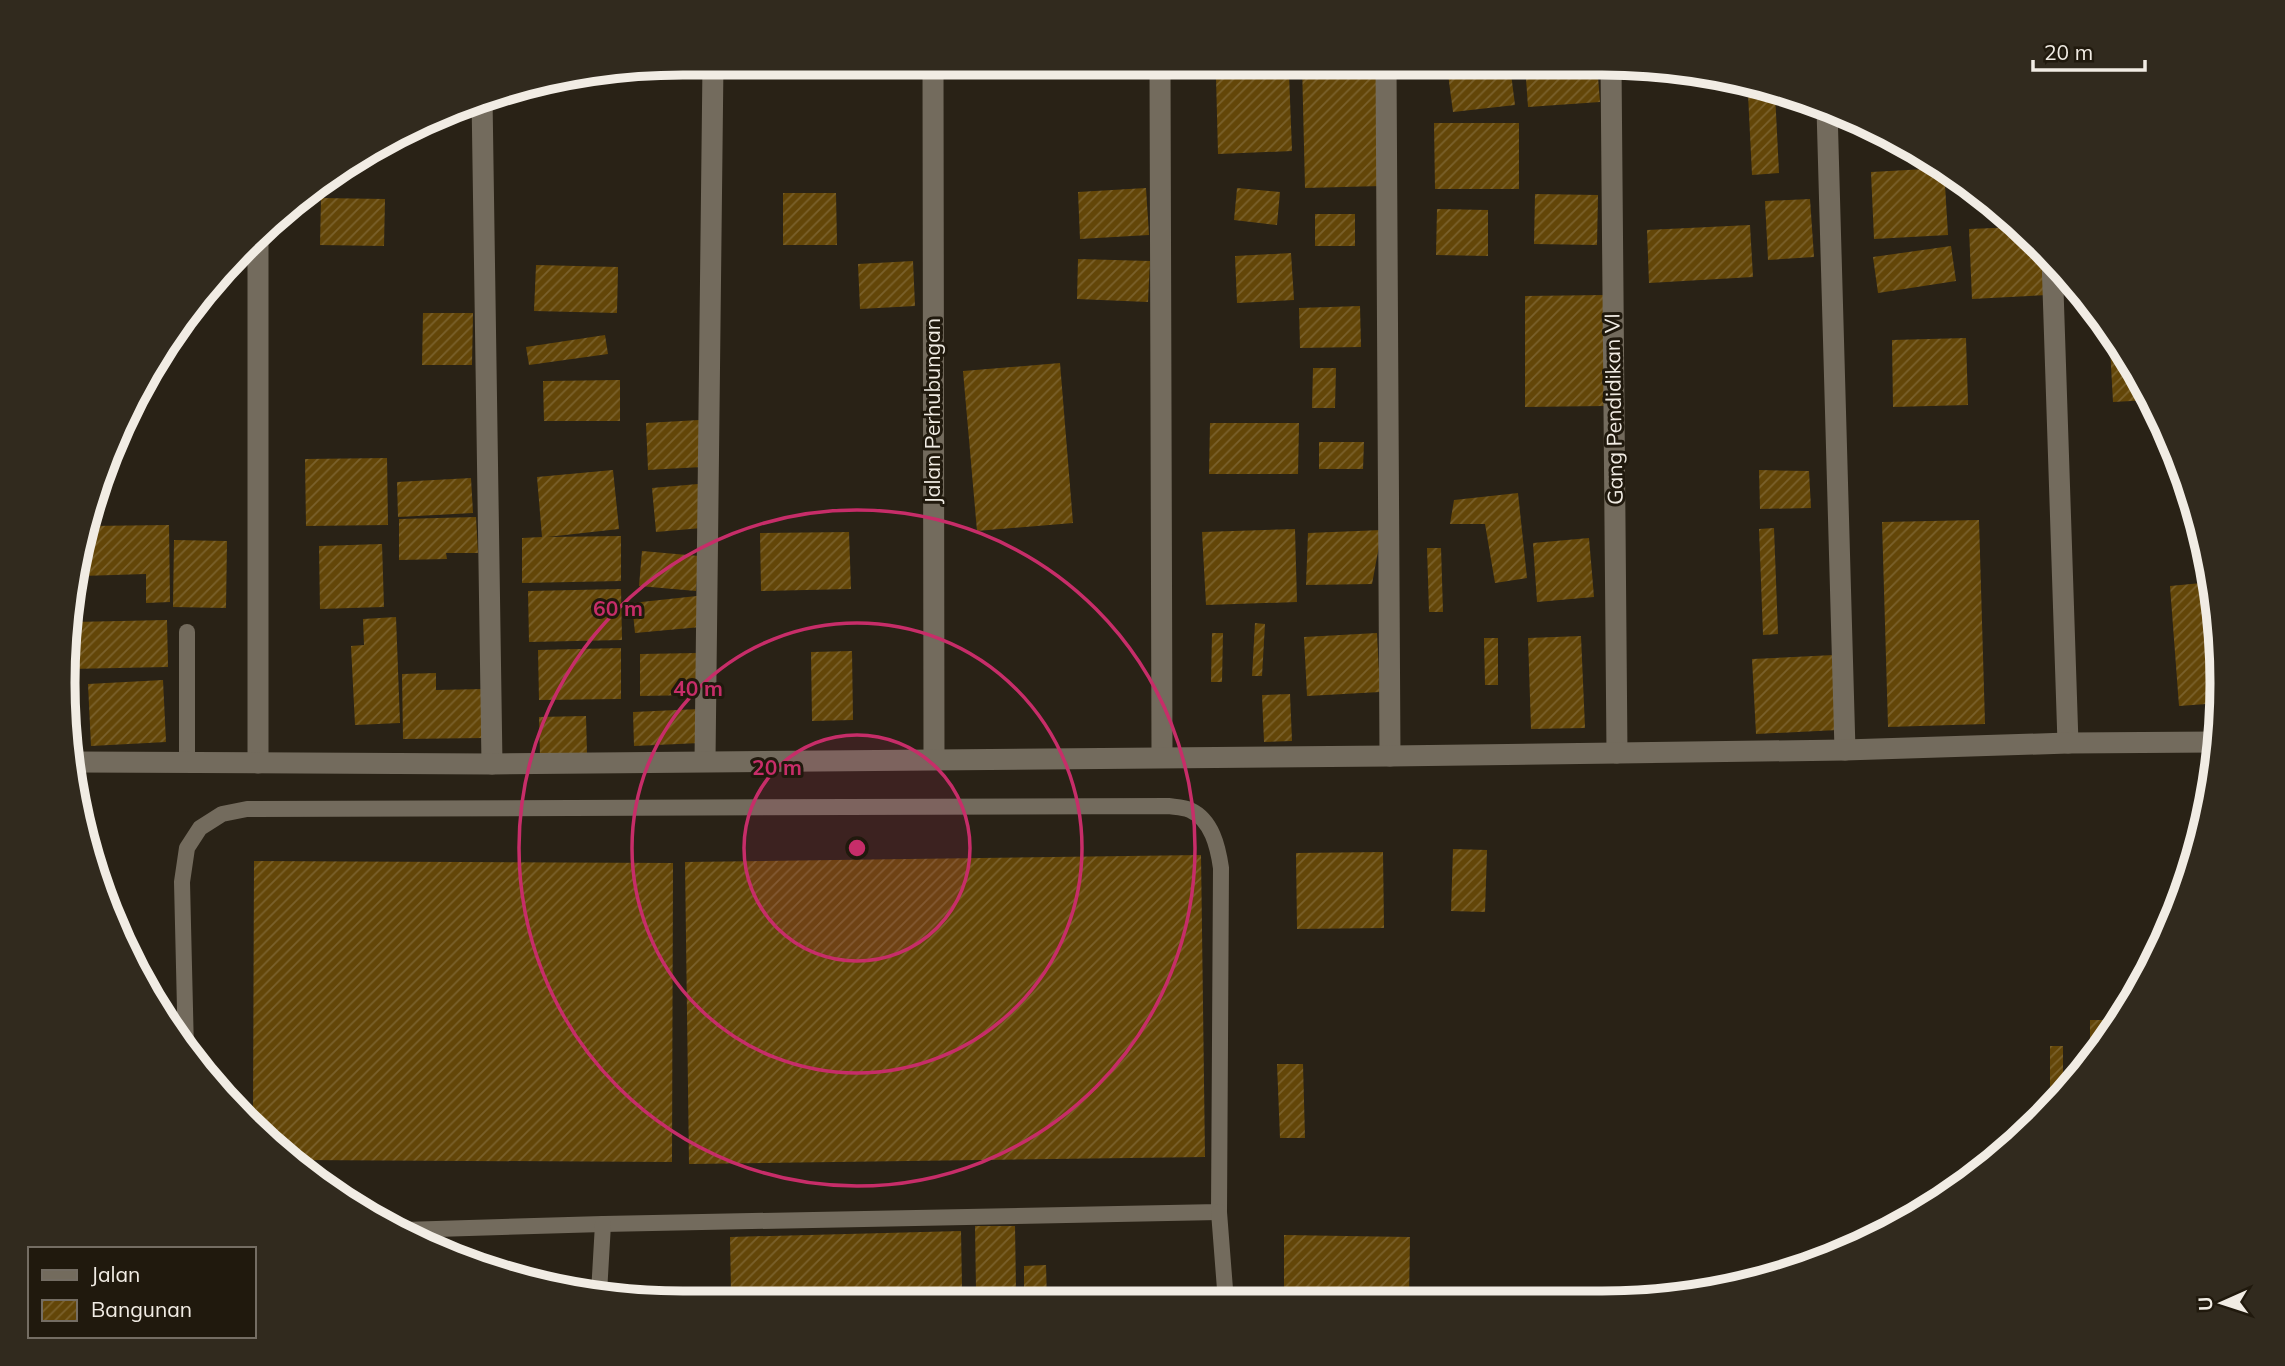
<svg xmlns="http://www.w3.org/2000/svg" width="2285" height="1366" viewBox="0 0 2285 1366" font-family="Mulish,sans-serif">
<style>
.building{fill:url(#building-hatch)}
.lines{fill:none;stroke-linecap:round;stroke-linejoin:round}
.lane{stroke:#736b5d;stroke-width:16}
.street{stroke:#736b5d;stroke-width:21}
.ring{fill:none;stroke:#c72d69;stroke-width:3.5}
.labels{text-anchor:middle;stroke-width:6;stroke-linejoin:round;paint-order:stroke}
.street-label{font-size:21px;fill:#f1ece4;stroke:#20190d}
.rim{fill:none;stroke:#f1ece4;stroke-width:9}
.centre{fill:#c72d69;stroke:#20190d;stroke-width:3.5}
.ring-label{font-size:21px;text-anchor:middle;font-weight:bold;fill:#c72d69;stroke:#20190d;stroke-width:6;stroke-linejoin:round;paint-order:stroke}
</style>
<defs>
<pattern id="building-hatch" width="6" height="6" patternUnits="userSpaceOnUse" patternTransform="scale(1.75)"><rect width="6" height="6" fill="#634608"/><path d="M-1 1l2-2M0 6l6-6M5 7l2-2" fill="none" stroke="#7a612c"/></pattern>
</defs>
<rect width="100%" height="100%" fill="#292216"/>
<g class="building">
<path d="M683,63H687V77L651,79L650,68Z"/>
<path d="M775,63H842L843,74L776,78Z"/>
<path d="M983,63L1081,64L1080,79L983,77Z"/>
<path d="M1302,64H1378L1382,186L1305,188Z"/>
<path d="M1525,64H1597L1600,102L1528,107Z"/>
<path d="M1510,66L1515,105L1453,112L1448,74Z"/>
<path d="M1289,74L1292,151L1218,154L1216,77Z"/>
<path d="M1775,93L1779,173L1752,175L1748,94Z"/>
<path d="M1434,123H1519V189H1435Z"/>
<path d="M1944,168L1948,235L1874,239L1871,172Z"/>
<path d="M1146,188L1149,235L1080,239L1078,192Z"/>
<path d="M1237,188L1280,192L1277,225L1234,220Z"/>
<path d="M783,193H836L837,245H783Z"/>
<path d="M1535,194L1598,195L1597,245L1534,244Z"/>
<path d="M321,198L385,199L384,246L320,245Z"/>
<path d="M1810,199L1814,257L1768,260L1765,201Z"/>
<path d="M1437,209L1488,210V256L1436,255Z"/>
<rect x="1315" y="214" width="40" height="32"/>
<path d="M1750,225L1753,277L1649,283L1647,230Z"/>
<path d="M2018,227L2045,251L2048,295L1972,299L1969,229Z"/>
<path d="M1951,246L1956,281L1878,293L1873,257Z"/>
<path d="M1291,253L1294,300L1237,303L1235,256Z"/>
<path d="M1078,259L1150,261L1148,302L1077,299Z"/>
<path d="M913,261L915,306L860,309L858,264Z"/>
<path d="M536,265L618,267L617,313L534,311Z"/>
<path d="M1605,295V406L1525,407V296Z"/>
<path d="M1360,306L1361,347L1300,348L1299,308Z"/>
<path d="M423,313H473L472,365H422Z"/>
<path d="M2109,329L2118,339L2150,400L2113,402Z"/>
<path d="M605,335L608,354L529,365L526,347Z"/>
<path d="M1966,338L1968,405L1893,407L1892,340Z"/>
<path d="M1060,363L1073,523L977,531L963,371Z"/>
<path d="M1313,368H1336L1335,408H1312Z"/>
<path d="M620,380V421H544L543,381Z"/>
<path d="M699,420L702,467L648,470L646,423Z"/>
<path d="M1210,423H1299L1298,474H1209Z"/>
<path d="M1319,442H1364L1363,469H1319Z"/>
<path d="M2172,446H2175L2186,482H2174Z"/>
<path d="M387,458L388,525L306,526L305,459Z"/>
<path d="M613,470L619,529L547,537L621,536V581L522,583V538L542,537L537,477Z"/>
<path d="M1759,470L1809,471L1811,508L1760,509Z"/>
<path d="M471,478L473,513L398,517L397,482Z"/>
<path d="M698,484L702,528L656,532L652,488Z"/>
<path d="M1518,493L1527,578L1495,583L1485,524H1450L1454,500Z"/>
<path d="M476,517L478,553H446L447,559L399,560V519Z"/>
<path d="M1979,520L1985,724L1888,727L1882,522Z"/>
<path d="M169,525L170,602L146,603V574L81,576L89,526Z"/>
<path d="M1774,528L1778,634L1763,635L1759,529Z"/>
<path d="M1295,529L1297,602L1206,605L1202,532Z"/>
<path d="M1382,530L1372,584L1306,585L1308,533Z"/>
<path d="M849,532L851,589L761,591L760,533Z"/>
<path d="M1589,538L1594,597L1537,602L1533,543Z"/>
<path d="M174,540L227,541L226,608L173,607Z"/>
<path d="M382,544L384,607L320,609L319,546Z"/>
<path d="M1427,548H1441L1443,612H1429Z"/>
<path d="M642,551L699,556L696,591L639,586Z"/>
<path d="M2212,582L2222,683L2220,703L2179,706L2170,586Z"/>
<path d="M621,589L622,640L529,642L528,591Z"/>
<path d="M697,596L701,627L635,633L632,603Z"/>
<path d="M396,617L400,723L355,725L351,646L364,645L363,619Z"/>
<path d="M167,620L168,667L69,669L68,650L73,622Z"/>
<path d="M1255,623L1265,624L1262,676H1252Z"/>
<path d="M1212,633H1223L1222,682H1211Z"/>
<path d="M1377,633L1380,692L1307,696L1304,637Z"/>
<path d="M1581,636L1585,728L1531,729L1528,638Z"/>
<path d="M1484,638H1498V685H1485Z"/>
<path d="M621,648V699L539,700L538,650Z"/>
<path d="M852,651L853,720L812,721L811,652Z"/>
<path d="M698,653V695L640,696V654Z"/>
<path d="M1834,655L1838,730L1756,734L1752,659Z"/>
<path d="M436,673V690L484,689V738L403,739L402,674Z"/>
<path d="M163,680L166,742L91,746L88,684Z"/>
<path d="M1290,694L1292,741L1264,742L1262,695Z"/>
<path d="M699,709L700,743L634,746L633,712Z"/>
<path d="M586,716L587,755L540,756L539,717Z"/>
<path d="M1453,849L1487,850L1485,912L1451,911Z"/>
<path d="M1383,852L1384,928L1297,929L1296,853Z"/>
<path d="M1201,855L1205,1157L689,1164L685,862Z"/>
<path d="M254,861L673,863L672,1162L298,1160L253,1118Z"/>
<path d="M2090,1020H2121L2090,1059Z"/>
<path d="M2050,1046H2063V1090L2055,1099H2050Z"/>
<path d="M1277,1064H1303L1305,1138H1280Z"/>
<path d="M975,1226H1015L1016,1289L976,1290Z"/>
<path d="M961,1231L962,1287L731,1292L730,1237Z"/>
<path d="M1284,1235L1410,1237L1409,1297L1284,1295Z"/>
<path d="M1046,1265L1047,1301H1024V1266Z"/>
</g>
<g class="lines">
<g class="lane">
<path d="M187,632V763"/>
<path d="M186,1051L182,882L187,848L200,828L222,814L247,809L1168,806C1174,807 1184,807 1190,810C1212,820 1218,847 1221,868L1219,1212L603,1224L403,1230"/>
<path d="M1219,1212L1226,1302"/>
<path d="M599,1293L603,1224"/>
</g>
<g class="street">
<path d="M933,63L934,758"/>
<path d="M1160,64L1162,756"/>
<path d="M1386,64L1390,756"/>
<path d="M1611,64L1617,753"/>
<path d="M482,97L492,764"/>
<path d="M1827,109L1845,750"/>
<path d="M258,239V763"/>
<path d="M2052,259L2068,743"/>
<path d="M705,761L713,63"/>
<path d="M76,762L492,764L1390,756L1845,750L2068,743L2216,742"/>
</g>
</g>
<circle cx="857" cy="848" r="113" fill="#c72d69" fill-opacity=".12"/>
<g class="ring">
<circle cx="857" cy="848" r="113"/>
<circle cx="857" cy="848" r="225"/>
<circle cx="857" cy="848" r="338"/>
</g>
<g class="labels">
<g class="street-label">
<text transform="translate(1614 409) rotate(-91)" y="7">Gang Pendidikan VI</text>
<text transform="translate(933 411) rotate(-90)" y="7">Jalan Perhubungan</text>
</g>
</g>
<path d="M0 0H2285V1366H0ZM683 75H1602A608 608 0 0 1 2210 683V683A608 608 0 0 1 1602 1291H683A608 608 0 0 1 75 683V683A608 608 0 0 1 683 75Z" fill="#312a1e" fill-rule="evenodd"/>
<path class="rim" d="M683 75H1602A608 608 0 0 1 2210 683V683A608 608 0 0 1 1602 1291H683A608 608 0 0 1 75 683V683A608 608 0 0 1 683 75Z"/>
<circle cx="857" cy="848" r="10" class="centre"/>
<g class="ring-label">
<text x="618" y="616">60 m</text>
<text x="698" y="696">40 m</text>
<text x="777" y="775">20 m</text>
</g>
<rect x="28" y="1247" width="228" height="91" fill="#20190d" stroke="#746d63" stroke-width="2"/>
<rect x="42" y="1270" width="35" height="10" fill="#736b5d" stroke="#746d63" stroke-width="2"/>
<text x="91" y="1282" font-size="21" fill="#f1ece4">Jalan</text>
<rect x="42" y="1300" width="35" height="21" fill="url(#building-hatch)" stroke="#746d63" stroke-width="2"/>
<text x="91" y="1317" font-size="21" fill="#f1ece4">Bangunan</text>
<g transform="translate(2222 1303) rotate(267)" stroke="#20190d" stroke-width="5" paint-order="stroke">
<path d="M0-5L12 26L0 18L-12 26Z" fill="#f1ece4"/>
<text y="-10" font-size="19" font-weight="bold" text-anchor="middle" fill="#f1ece4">U</text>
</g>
<path d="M2033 60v10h112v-10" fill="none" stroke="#f1ece4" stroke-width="3.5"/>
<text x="2044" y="60" font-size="21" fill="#f1ece4" stroke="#20190d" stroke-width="5" paint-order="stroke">20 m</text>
</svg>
